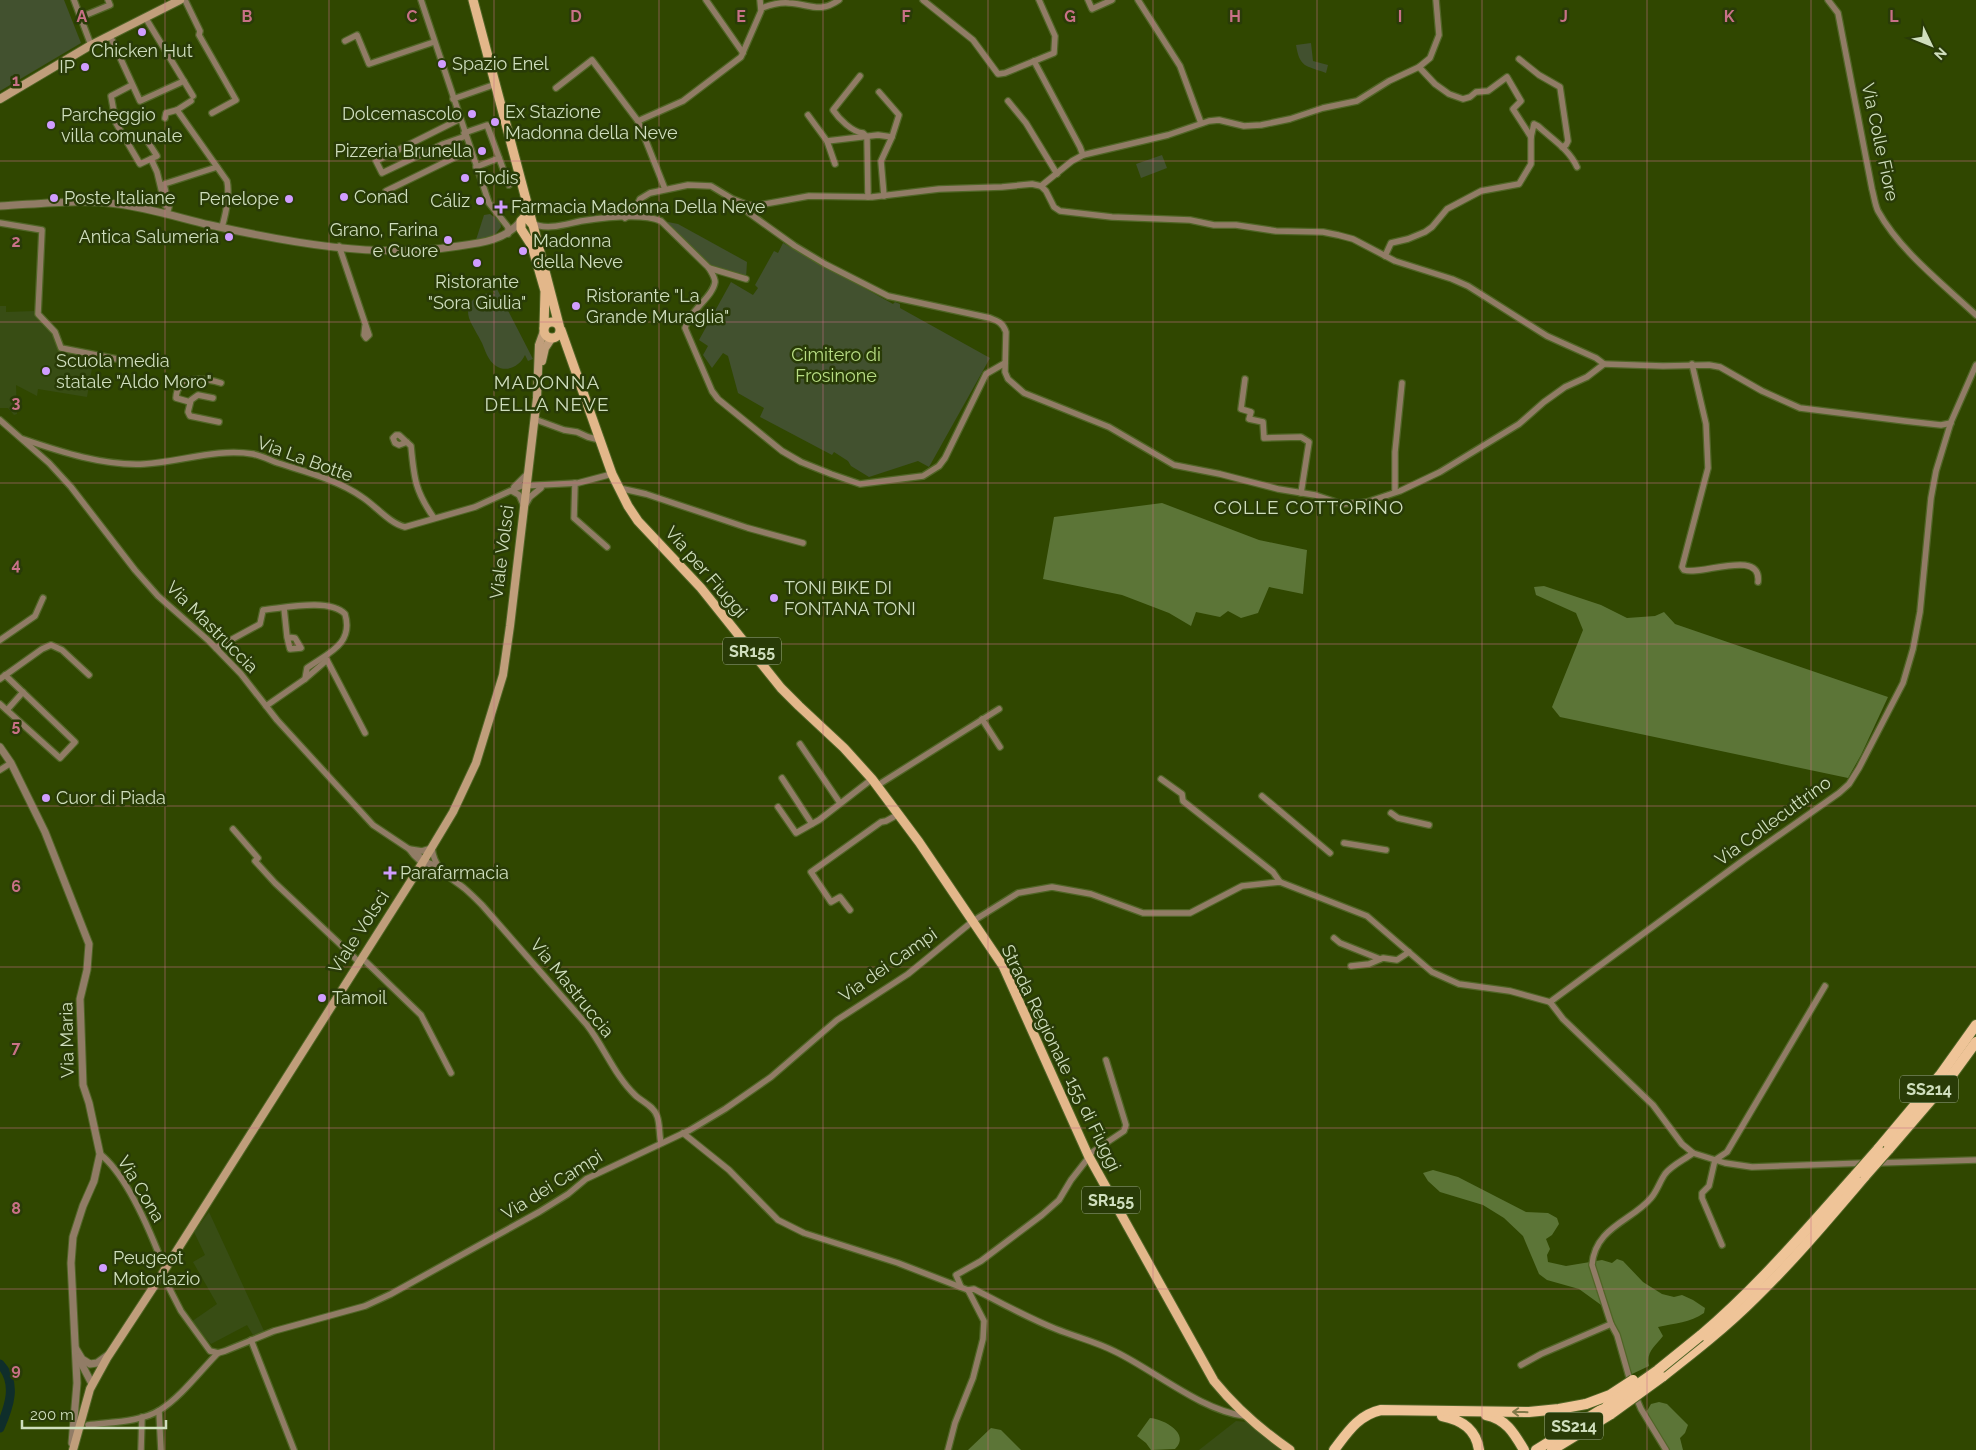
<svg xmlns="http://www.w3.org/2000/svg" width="1976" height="1450" viewBox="0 0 1976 1450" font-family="Raleway,sans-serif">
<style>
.built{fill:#384d14}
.green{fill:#42512f}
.forest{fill:#5c7537}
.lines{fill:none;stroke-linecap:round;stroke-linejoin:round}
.river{stroke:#0f2e2b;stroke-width:9}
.minor-casing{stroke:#506526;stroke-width:8}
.tertiary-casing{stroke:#506526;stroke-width:9}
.secondary-casing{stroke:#506526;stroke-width:10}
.primary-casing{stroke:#506526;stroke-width:11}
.trunk-casing{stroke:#506526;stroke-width:12}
.minor{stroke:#917c66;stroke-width:5.5}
.tertiary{stroke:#917c66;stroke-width:7}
.secondary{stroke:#c09e7b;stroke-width:8}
.primary{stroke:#e3b78a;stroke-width:9}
.trunk{stroke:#efc498;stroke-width:10}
.trunk-bridge-casing{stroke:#506526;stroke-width:12;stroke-linecap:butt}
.trunk-bridge{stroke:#efc498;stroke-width:10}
.oneway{stroke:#827948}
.grid{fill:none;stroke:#c87187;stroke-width:1;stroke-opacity:0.55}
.poi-dot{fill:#d09dff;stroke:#293b07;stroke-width:2}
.labels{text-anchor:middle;stroke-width:5;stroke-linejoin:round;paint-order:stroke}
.shield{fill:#293b07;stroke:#9dad86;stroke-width:1}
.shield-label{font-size:16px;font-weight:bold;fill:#cfdebd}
.poi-label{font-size:18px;fill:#cfdebd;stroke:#293b07;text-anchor:start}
.street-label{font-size:18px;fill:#cfdebd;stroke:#293b07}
.park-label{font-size:18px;fill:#b8dd84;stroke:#293b07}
.neighbourhood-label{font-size:19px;letter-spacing:1px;fill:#cfdebd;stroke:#293b07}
.grid-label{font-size:16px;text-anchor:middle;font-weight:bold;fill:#c87187;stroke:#293b07;stroke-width:5;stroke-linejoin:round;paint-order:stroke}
</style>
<rect width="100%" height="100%" fill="#304700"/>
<g class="built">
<path d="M0,306H6V312L35,311L53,332L61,350L94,357L87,397L38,389L37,396L16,385L17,414L14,415L8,408H0Z"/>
<path d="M209,1212L264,1331L253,1335L247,1325L211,1344L191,1322L217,1304L193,1262L205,1255L194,1232Z"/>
<path d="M1236,1421L1247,1422L1284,1450H1199Z"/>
</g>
<g class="green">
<path d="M0,0H64L81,43L0,91Z"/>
<path d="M1311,43L1313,61L1328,65L1326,73C1305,65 1300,68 1296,45Z"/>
<path d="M1162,155L1167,168L1141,178L1136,164Z"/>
<path d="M490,214L500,221L501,227L494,236L476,240L484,215Z"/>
<path d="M663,221L678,224L747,262L746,278L709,266Z"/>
<path d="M783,243L893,304L895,302L900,304V308L990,358L929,467L918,461L869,477L851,466L848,461L834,452L832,455L760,417L764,408L738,393L728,356L723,353L712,368L703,355L708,346L699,340L731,282L753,295L758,288L755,285L774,251L778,253Z"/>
<path d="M497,289L533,359L528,361L525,355C520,366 507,373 496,366C488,361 485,350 482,343C478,335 472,326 469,318C464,301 480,291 495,294L493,291Z"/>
</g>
<g class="forest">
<path d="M1162,503L1259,540L1307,550L1303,594L1269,587L1258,613L1241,618L1228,611L1220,617L1196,612L1191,626L1169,613L1122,595L1043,579L1054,517Z"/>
<path d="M1544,586L1601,605L1627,618L1655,616L1664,612L1675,624L1888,697L1861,755L1848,778L1560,717L1552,707L1583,630L1576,613L1536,595L1534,587Z"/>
<path d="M1433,1170L1458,1177L1526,1212L1548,1213L1557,1218L1559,1224L1552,1235L1546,1239L1550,1249L1547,1255L1548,1262L1566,1266L1602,1260L1612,1263L1617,1259L1623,1261L1643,1282L1662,1294L1674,1297L1682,1295L1693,1300L1705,1308L1704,1313C1690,1323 1675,1323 1658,1327L1663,1336C1655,1347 1646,1351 1649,1366L1632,1374L1630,1369L1622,1361L1608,1310L1579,1289L1547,1280L1539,1274L1523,1236L1504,1218L1483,1205L1440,1192L1428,1181L1423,1173Z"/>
<path d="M1659,1402L1667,1404L1688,1425L1685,1433L1680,1438L1683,1450H1665L1647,1411L1651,1404Z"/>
<path d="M1150,1418C1164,1419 1191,1434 1175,1449L1151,1450L1146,1443L1137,1436Z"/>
<path d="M991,1428L1001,1430L1021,1450H968Z"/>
</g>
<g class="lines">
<path class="river" d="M0,1364C18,1383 9,1407 0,1428"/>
<g class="minor-casing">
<g id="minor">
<path d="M74,0L91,45"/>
<path d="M185,0L200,31L199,35L236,100L212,113"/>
<path d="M421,0L489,203L508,227V234"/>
<path d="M706,0L743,53"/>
<path d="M923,0L973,40L998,74L1005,73L1054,53L1055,36L1039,0"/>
<path d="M1088,0L1092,9L1112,0"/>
<path d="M1138,0L1180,66L1201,123"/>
<path d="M1828,0L1838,13L1872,189C1874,196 1875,205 1878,211C1900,251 1943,284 1976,315"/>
<path d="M762,8C770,5 779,2 789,3C810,4 819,14 839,0"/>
<path d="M81,17L110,5L108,0"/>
<path d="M145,17L193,96"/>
<path d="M112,40L140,101L184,81"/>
<path d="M345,41L357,35L369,64L434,42"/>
<path d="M1519,59L1539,75L1560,87L1568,141L1566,145L1562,147"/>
<path d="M1034,61L1080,147L1083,155"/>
<path d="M1419,67L1435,84L1449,94L1463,99L1470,97L1476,92L1488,91L1507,77L1521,101L1513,109L1531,137"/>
<path d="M860,76L833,110C839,119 852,132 863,133L867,137L868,197"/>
<path d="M132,85L111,96L116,123L140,164L157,156L148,142"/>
<path d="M556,88L592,60L638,121"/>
<path d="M879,92L899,115L892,137"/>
<path d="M453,99L496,84"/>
<path d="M191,101L177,110L227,181C230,196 226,213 222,227"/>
<path d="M1008,101L1026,123L1057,174"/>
<path d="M808,115L827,141L878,135L892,137L881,161L884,196"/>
<path d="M165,118L166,113L177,110"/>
<path d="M460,119L376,161L382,173L443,144L466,136"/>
<path d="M464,133L487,125L509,185"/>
<path d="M827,141L835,164"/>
<path d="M151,159L157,172L165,205"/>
<path d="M476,167L499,158"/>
<path d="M1041,186L1072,161L1083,155L1168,135L1209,121L1219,120L1244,126L1261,125L1290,119L1323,108L1357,101L1389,81L1419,67L1430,58L1439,35L1436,0"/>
<path d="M665,189L638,121L683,101L741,57L761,11L760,0"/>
<path d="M386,191L470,150"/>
<path d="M167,214L169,207L164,184L217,167"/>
<path d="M625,218L634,211L640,199L650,193L688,185L711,186L741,204L749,213L795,246L825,264L888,296L990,318C998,321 1003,323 1006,332L1005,372L1008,379L1024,393L1109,427L1174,465L1220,474L1278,489L1315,495L1342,504L1367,502L1400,491L1440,472L1519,424L1544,402L1565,387L1587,377L1604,364L1596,358L1547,336L1468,286L1452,279L1395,261L1353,239L1338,235L1323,232L1276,231L1236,225H1214L1190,220L1112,217L1060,211L1054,207L1046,191L1041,186L1032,184L1002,187L939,189L872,197L809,196L759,205H748L733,199"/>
<path d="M0,223L42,230L38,314L55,332L61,348L127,361"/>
<path d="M532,223C546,231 566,224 581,221C601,218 643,213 661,221L709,268C711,272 715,277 715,282C713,297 690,310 685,328L712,391L718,399L782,451L801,462L831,474L860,484L923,476L939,466L945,458L986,374L1005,363"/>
<path d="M339,246L369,335L366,338L364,335L365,326"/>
<path d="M1385,256L1391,243L1408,239L1425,232L1432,227L1447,209L1481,191L1519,184L1531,164V137L1534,124L1538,126C1552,139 1569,149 1577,167"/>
<path d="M709,268L746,279"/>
<path d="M1604,364L1663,366L1709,365L1720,367L1762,391L1800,408L1905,421L1941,425L1951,423"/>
<path d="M1692,364L1706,424L1708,468L1682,567L1684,570C1701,576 1762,548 1758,582"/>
<path d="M1245,379L1241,409L1251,412L1249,419L1263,422L1264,438L1301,437L1309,442L1301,493"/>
<path d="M213,398L198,395L191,400L188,412L190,416L219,422"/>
<path d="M190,402L176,398C177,374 206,378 221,383"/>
<path d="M534,419L564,430L577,432L588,437L600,440"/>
<path d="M0,420L49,463L71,487L135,570L158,596L209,641L241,674L277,720L373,825L409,849L422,851L432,848C434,869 448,876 464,888C470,893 476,899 482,905L587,1025C604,1047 615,1076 635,1095C642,1102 654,1106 657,1116C660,1123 659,1135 661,1143"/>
<path d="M23,439C61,452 104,466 144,464C181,462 216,448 253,454C262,456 270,460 278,463C306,472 338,480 362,497C376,506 389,523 405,527L475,507L521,486L578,483L612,474"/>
<path d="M407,442L399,445L395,443L393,438L396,435H399L411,446C414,478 415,491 434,518"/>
<path d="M575,483L574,518L607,547"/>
<path d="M514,487L528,473"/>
<path d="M619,488L646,494L748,528L803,543"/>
<path d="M512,491L519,495L523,504"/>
<path d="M1395,492V452L1402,383"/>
<path d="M526,504L530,497L541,488"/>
<path d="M284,608L287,637L295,638L301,648L290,649L287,637"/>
<path d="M0,640L35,616L43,598"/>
<path d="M216,648L260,624L263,610C285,608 329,598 345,614C354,644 328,653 307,668L305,679L266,706"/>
<path d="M0,679L42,649L51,645L62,650L89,675"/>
<path d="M305,679L327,660L365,733"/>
<path d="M0,704L60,758L75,742L5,675"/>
<path d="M7,710L23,692"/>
<path d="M982,719L1000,747"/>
<path d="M800,744L840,803"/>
<path d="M0,770L11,763"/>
<path d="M782,778L812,824"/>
<path d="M1161,779L1182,794L1183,801L1273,872L1280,882"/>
<path d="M878,785L999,709"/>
<path d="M1262,796L1330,853"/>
<path d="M778,807L796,833L819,820L872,779"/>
<path d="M1391,813L1398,818L1429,825"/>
<path d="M233,829L258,858L255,861L275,883L359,962"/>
<path d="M1344,843L1386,850"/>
<path d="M409,849C416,859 422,863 432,869"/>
<path d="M415,851L424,861L437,866"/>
<path d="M850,910L840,897L831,902L811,872L881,822L886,821L899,814"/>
<path d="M1334,938L1340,943L1380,959"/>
<path d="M362,958L421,1015L451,1073"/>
<path d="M1351,966L1369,964L1383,958L1397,960L1409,952"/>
<path d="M1550,1002L1745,859L1839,793L1849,784L1859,768L1903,683L1913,649L1920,612L1931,498L1936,471L1951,422L1976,365"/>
<path d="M1550,1002L1563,1019L1653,1105L1682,1144L1693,1153"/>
<path d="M683,1133L729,1170L778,1220L804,1233L898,1263L968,1290L984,1321L983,1339L973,1378L955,1423L948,1450"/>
<path d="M100,1154C127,1175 150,1231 162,1262L167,1267"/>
<path d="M1088,1155L1124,1131L1126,1125L1106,1060"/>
<path d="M1876,1163L1976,1160"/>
<path d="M1722,1245L1702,1198V1193L1709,1186L1715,1160L1727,1152L1825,986"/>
<path d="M162,1274L181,1311L210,1351L218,1353L225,1351L274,1331L365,1306L391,1294L539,1212L568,1194L586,1179L690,1130L725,1109L771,1077L837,1020L908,974L973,921L1018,893L1052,887L1091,894L1143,913H1190L1242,886L1280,882L1367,916L1432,972L1459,984L1510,991L1550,1002"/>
<path d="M961,1287L956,1275L981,1261L1042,1215L1059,1200L1071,1180L1089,1157"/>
<path d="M968,1290L974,1289C1001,1303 1028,1318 1056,1329C1076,1337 1097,1342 1116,1352C1155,1371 1202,1411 1245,1416"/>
<path d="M1611,1324L1592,1265C1595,1227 1632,1221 1651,1198C1657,1191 1660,1181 1665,1174C1672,1165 1684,1160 1693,1153L1725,1163L1752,1167L1865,1163"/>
<path d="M251,1340L294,1450"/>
<path d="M1521,1365L1541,1354L1611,1324L1617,1335L1631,1384"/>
<path d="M1635,1395L1641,1409L1666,1450"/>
<path d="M159,1411L161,1450"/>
<path d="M88,1425C111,1422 141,1422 160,1410C181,1397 201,1370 218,1353"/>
<path d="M141,1450L142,1417"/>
</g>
</g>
<g class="tertiary-casing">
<g id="tertiary">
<path d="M0,206C39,204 79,199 118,204C149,208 180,218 210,225C291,243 377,259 459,246C482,243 505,240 521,221"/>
<path d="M0,747L11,763L45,832L89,944L87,970L80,999L83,1085L89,1103L100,1154L94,1181L83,1206L73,1237L71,1263L77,1383L72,1443"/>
<path d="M76,1349L82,1359L90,1364L97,1363L108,1355"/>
<path d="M78,1357L92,1384"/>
</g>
</g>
<g class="secondary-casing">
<g id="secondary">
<path d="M0,99L91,45L180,0"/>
<path d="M542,361L545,348L551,339"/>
<path d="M73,1450L90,1389L107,1358L162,1274L423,862L453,812L476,763L503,675L510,626L537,398L539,345L544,331"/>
</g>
</g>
<g class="primary-casing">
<g id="primary">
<path d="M473,0L532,222"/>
<circle cx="552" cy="330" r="8"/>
<path d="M544,328L545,291L532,246L521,229V221L524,218L528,219L533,225L559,325"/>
<path d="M561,330L612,474L628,506L638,521L701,588L781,688L799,706L844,748L872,779L919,842L1003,966L1088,1155L1214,1381C1236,1408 1261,1430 1290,1450"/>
</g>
</g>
<g class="trunk-casing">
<g id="trunk">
<path d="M1878,1149L1941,1074L1976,1025"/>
<path d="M1888,1150L1949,1079L1976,1042"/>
<path d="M1700,1336C1758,1287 1806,1230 1856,1174"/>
<path d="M1662,1377C1694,1352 1726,1327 1755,1298C1794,1260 1830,1217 1865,1176"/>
<path d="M1486,1415C1506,1419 1514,1433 1524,1450"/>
<path d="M1442,1416C1462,1420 1476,1429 1479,1450"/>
<path d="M1334,1450C1347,1433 1358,1415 1381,1410L1529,1412L1559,1409L1586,1404"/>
<path d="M1536,1450L1607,1406"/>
<path d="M1552,1450L1611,1414"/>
</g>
</g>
<use href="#minor" class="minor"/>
<use href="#tertiary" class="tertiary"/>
<use href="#secondary" class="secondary"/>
<use href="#primary" class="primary"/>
<use href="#trunk" class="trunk"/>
<g class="trunk-bridge-casing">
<g id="trunk-bridge">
<path d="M1856,1174L1878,1149"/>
<path d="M1865,1176L1888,1150"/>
<path d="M1586,1404L1610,1395L1633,1380"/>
<path d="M1607,1406L1658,1370L1700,1336"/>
<path d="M1611,1414L1662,1377"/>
</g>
</g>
<use href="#trunk-bridge" class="trunk-bridge"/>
</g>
<defs><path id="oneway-shaft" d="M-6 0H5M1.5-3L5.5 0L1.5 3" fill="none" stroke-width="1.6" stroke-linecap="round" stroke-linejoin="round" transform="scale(1.25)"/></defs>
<use class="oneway" href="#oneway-shaft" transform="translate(1520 1412) rotate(-179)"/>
<path class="grid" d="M165,0V1450M329,0V1450M494,0V1450M659,0V1450M823,0V1450M988,0V1450M1153,0V1450M1317,0V1450M1482,0V1450M1647,0V1450M1811,0V1450M0,161H1976M0,322H1976M0,483H1976M0,644H1976M0,806H1976M0,967H1976M0,1128H1976M0,1289H1976"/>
<g class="poi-dot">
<circle cx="142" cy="32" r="5"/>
<circle cx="442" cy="64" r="5"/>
<circle cx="85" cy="67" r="5"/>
<circle cx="472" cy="114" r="5"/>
<circle cx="495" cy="122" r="5"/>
<circle cx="51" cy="125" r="5"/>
<circle cx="482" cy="151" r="5"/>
<circle cx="465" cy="178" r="5"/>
<circle cx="344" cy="197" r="5"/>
<circle cx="54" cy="198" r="5"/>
<circle cx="289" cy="199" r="5"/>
<circle cx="480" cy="201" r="5"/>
<path d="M498.5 199.5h5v5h5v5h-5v5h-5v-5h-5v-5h5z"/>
<circle cx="229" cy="237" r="5"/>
<circle cx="448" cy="240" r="5"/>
<circle cx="523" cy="251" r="5"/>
<circle cx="477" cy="263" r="5"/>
<circle cx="576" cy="306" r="5"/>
<circle cx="46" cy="371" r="5"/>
<circle cx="774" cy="598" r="5"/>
<circle cx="46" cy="798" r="5"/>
<path d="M387.5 865.5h5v5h5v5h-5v5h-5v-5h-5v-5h5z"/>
<circle cx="322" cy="998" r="5"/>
<circle cx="103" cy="1268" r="5"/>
</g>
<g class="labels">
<g class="shield">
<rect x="723" y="637.5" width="58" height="27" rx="4"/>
<rect x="1900" y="1075.5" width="58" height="27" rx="4"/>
<rect x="1082" y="1186.5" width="58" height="27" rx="4"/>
<rect x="1545" y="1412.5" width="58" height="27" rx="4"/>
</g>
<g class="shield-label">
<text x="752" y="657">SR155</text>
<text x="1929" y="1095">SS214</text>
<text x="1111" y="1206">SR155</text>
<text x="1574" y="1432">SS214</text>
</g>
<g class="poi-label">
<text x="142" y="57" text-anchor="middle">Chicken Hut</text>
<text x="452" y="70">Spazio Enel</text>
<text x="75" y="73" text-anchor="end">IP</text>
<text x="505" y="118">Ex Stazione<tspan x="505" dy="21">Madonna della Neve</tspan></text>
<text x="462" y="120" text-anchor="end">Dolcemascolo</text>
<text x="61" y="121">Parcheggio<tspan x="61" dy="21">villa comunale</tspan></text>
<text x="472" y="157" text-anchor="end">Pizzeria Brunella</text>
<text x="475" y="184">Todis</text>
<text x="354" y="203">Conad</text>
<text x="64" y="204">Poste Italiane</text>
<text x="279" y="205" text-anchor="end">Penelope</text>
<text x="470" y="207" text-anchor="end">Cáliz</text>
<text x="511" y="213">Farmacia Madonna Della Neve</text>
<text x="438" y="236" text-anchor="end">Grano, Farina<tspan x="438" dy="21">e Cuore</tspan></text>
<text x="219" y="243" text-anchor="end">Antica Salumeria</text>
<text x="533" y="247">Madonna<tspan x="533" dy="21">della Neve</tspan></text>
<text x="477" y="288" text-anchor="middle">Ristorante<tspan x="477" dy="21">"Sora Giulia"</tspan></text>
<text x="586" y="302">Ristorante "La<tspan x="586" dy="21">Grande Muraglia"</tspan></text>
<text x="56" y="367">Scuola media<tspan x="56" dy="21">statale "Aldo Moro"</tspan></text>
<text x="784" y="594">TONI BIKE DI<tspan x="784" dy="21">FONTANA TONI</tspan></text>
<text x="56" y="804">Cuor di Piada</text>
<text x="400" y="879">Parafarmacia</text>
<text x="332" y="1004">Tamoil</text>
<text x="113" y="1264">Peugeot<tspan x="113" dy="21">Motorlazio</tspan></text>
</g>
<g class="street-label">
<text transform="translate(1880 142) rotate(78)" y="6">Via Colle Fiore</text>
<text transform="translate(305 459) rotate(20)" y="6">Via La Botte</text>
<text transform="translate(502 552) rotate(-83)" y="6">Viale Volsci</text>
<text transform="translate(706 572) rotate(49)" y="6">Via per Fiuggi</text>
<text transform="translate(212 627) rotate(45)" y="6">Via Mastruccia</text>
<text transform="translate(1773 821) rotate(-36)" y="6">Via Collecuttrino</text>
<text transform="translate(359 932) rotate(-57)" y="6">Viale Volsci</text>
<text transform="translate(888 965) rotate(-35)" y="6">Via dei Campi</text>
<text transform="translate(572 988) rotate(51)" y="6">Via Mastruccia</text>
<text transform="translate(67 1040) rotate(-91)" y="6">Via Maria</text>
<text transform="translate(1061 1058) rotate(64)" y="6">Strada Regionale 155 di Fiuggi</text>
<text transform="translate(552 1185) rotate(-32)" y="6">Via dei Campi</text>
<text transform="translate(141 1189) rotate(59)" y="6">Via Cona</text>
</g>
<g class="park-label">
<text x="836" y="361">Cimitero di<tspan x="836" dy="21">Frosinone</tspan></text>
</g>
<g class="neighbourhood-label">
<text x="547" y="389">MADONNA<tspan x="547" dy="22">DELLA NEVE</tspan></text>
<text x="1309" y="514">COLLE COTTORINO</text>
</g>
</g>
<g class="grid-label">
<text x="82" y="22">A</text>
<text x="247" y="22">B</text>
<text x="412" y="22">C</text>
<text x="576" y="22">D</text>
<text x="741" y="22">E</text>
<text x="906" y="22">F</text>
<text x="1070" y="22">G</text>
<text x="1235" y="22">H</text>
<text x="1400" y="22">I</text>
<text x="1564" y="22">J</text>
<text x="1729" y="22">K</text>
<text x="1894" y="22">L</text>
<text x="16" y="86">1</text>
<text x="16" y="247">2</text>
<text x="16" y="408">3</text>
<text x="16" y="570">4</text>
<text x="16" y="731">5</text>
<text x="16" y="892">6</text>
<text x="16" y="1053">7</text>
<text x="16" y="1214">8</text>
<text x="16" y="1375">9</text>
</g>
<g transform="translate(1931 45) rotate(133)" stroke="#293b07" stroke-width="4" paint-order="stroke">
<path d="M0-4L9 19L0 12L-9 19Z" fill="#cfdebd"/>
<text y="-8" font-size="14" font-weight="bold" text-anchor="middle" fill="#cfdebd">N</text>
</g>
<path d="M22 1420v8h144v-8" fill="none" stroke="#cfdebd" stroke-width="2.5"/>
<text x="30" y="1420" font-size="15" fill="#cfdebd" stroke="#293b07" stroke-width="4" paint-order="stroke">200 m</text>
</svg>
